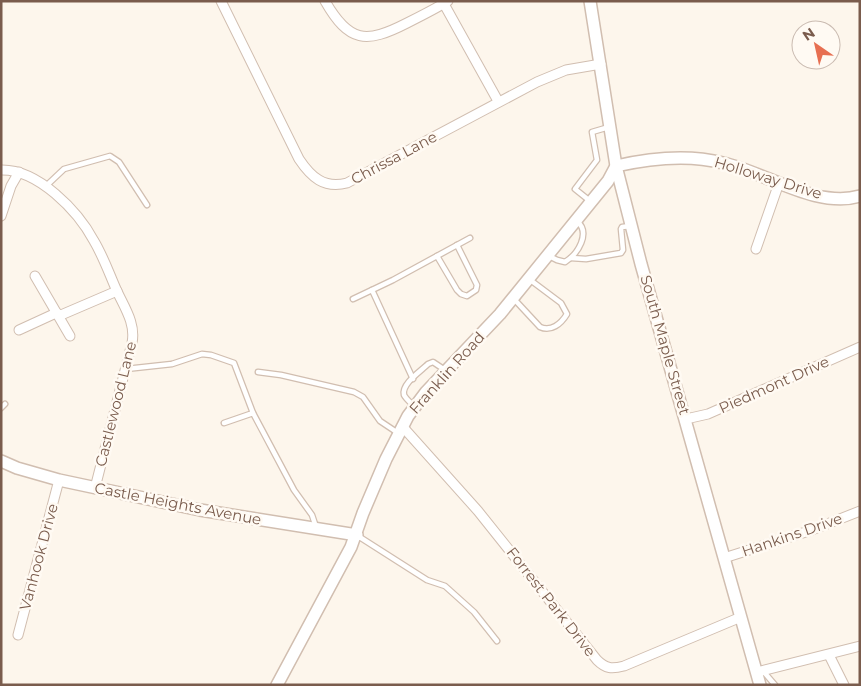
<svg xmlns="http://www.w3.org/2000/svg" width="861" height="686" viewBox="0 0 861 686" font-family="Montserrat,sans-serif">
<style>
.lines{fill:none;stroke-linecap:round;stroke-linejoin:round}
.service-casing{stroke:#d1beb0;stroke-width:7}
.minor-casing{stroke:#d1beb0;stroke-width:11}
.tertiary-casing{stroke:#d1beb0;stroke-width:14}
.service{stroke:#fff;stroke-width:4.5}
.minor{stroke:#fff;stroke-width:9}
.tertiary{stroke:#fff;stroke-width:11}
.labels{text-anchor:middle;stroke-width:5;stroke-linejoin:round;paint-order:stroke}
.street-label{font-size:15px;fill:#7a5c4d;stroke:#fffaf3}
</style>
<rect width="100%" height="100%" fill="#fdf6ec"/>
<g class="lines">
<g class="service-casing">
<g id="service">
<path d="M46,186L64,169L110,156L119,162L147,205"/>
<path d="M590,201L575,189L597,160L592,132L609,127"/>
<path d="M437,256L457,290L461,294L467,296L476,290L477,285L457,245"/>
<path d="M549,256L557,260L565,262C578,254 591,233 577,221"/>
<path d="M571,258L586,259L621,253L623,250L621,229L622,227L631,226"/>
<path d="M353,299L372,290"/>
<path d="M514,299L540,327C551,332 561,324 567,314L561,303L529,279"/>
<path d="M126,369L172,364L202,354L211,355L234,363L253,413L224,423"/>
<path d="M258,372L281,375L354,392L363,397L380,421L398,433"/>
<path d="M413,379L372,290L393,280L470,238"/>
<path d="M415,407C411,403 406,399 404,395C401,384 421,371 428,364L433,362L445,370"/>
<path d="M1,408L5,404"/>
<path d="M253,413L294,490L312,515L316,527"/>
<path d="M358,536L427,580L445,586L474,612L497,641"/>
<path d="M763,671L775,685"/>
</g>
</g>
<g class="minor-casing">
<g id="minor">
<path d="M221,1L299,159C311,177 324,189 347,183L537,82L566,70L601,64"/>
<path d="M325,1C349,43 366,44 407,23C421,16 435,9 448,1"/>
<path d="M444,4L498,101"/>
<path d="M1,170C38,169 78,211 94,241C103,256 109,273 116,289C124,307 136,323 132,343L95,488"/>
<path d="M1,216L11,186L19,172"/>
<path d="M756,249L779,183"/>
<path d="M35,276L70,336"/>
<path d="M19,330L56,313L61,315L117,291"/>
<path d="M686,419L708,414L860,347"/>
<path d="M402,426L478,511L597,660C606,669 612,669 624,666L741,617"/>
<path d="M724,558L812,530L860,511"/>
<path d="M18,635L59,480"/>
<path d="M829,655L844,685"/>
<path d="M757,672L860,646"/>
</g>
</g>
<g class="tertiary-casing">
<g id="tertiary">
<path d="M590,1L616,166L641,264L760,685"/>
<path d="M1,461L17,468L59,480L200,510L357,535"/>
<path d="M277,685L351,547L363,513L386,459L408,416L426,392L500,314L608,181L616,166C651,158 688,154 723,163C765,172 816,209 860,196"/>
</g>
</g>
<use href="#service" class="service"/>
<use href="#minor" class="minor"/>
<use href="#tertiary" class="tertiary"/>
</g>
<g class="labels">
<g class="street-label">
<text transform="translate(394 158) rotate(-28)" y="5">Chrissa Lane</text>
<text transform="translate(768 178) rotate(17)" y="5">Holloway Drive</text>
<text transform="translate(665 345) rotate(74)" y="5">South Maple Street</text>
<text transform="translate(447 373) rotate(-48)" y="5">Franklin Road</text>
<text transform="translate(774 385) rotate(-24)" y="5">Piedmont Drive</text>
<text transform="translate(116 404) rotate(-76)" y="5">Castlewood Lane</text>
<text transform="translate(178 504) rotate(11)" y="5">Castle Heights Avenue</text>
<text transform="translate(792 535) rotate(-19)" y="5">Hankins Drive</text>
<text transform="translate(39 557) rotate(-75)" y="5">Vanhook Drive</text>
<text transform="translate(551 602) rotate(52)" y="5">Forrest Park Drive</text>
</g>
</g>
<rect width="861" height="686" fill="none" stroke="#7a5c4d" stroke-width="5"/>
<g transform="translate(816 45) rotate(326)"><circle r="24" fill="#fffaf3" stroke="#cabbb1"/>
<path d="M0-4L9 19L0 12L-9 19Z" fill="#e76f51"/>
<text y="-8" font-size="14" font-weight="bold" text-anchor="middle" fill="#7a5c4d">N</text>
</g>
</svg>
